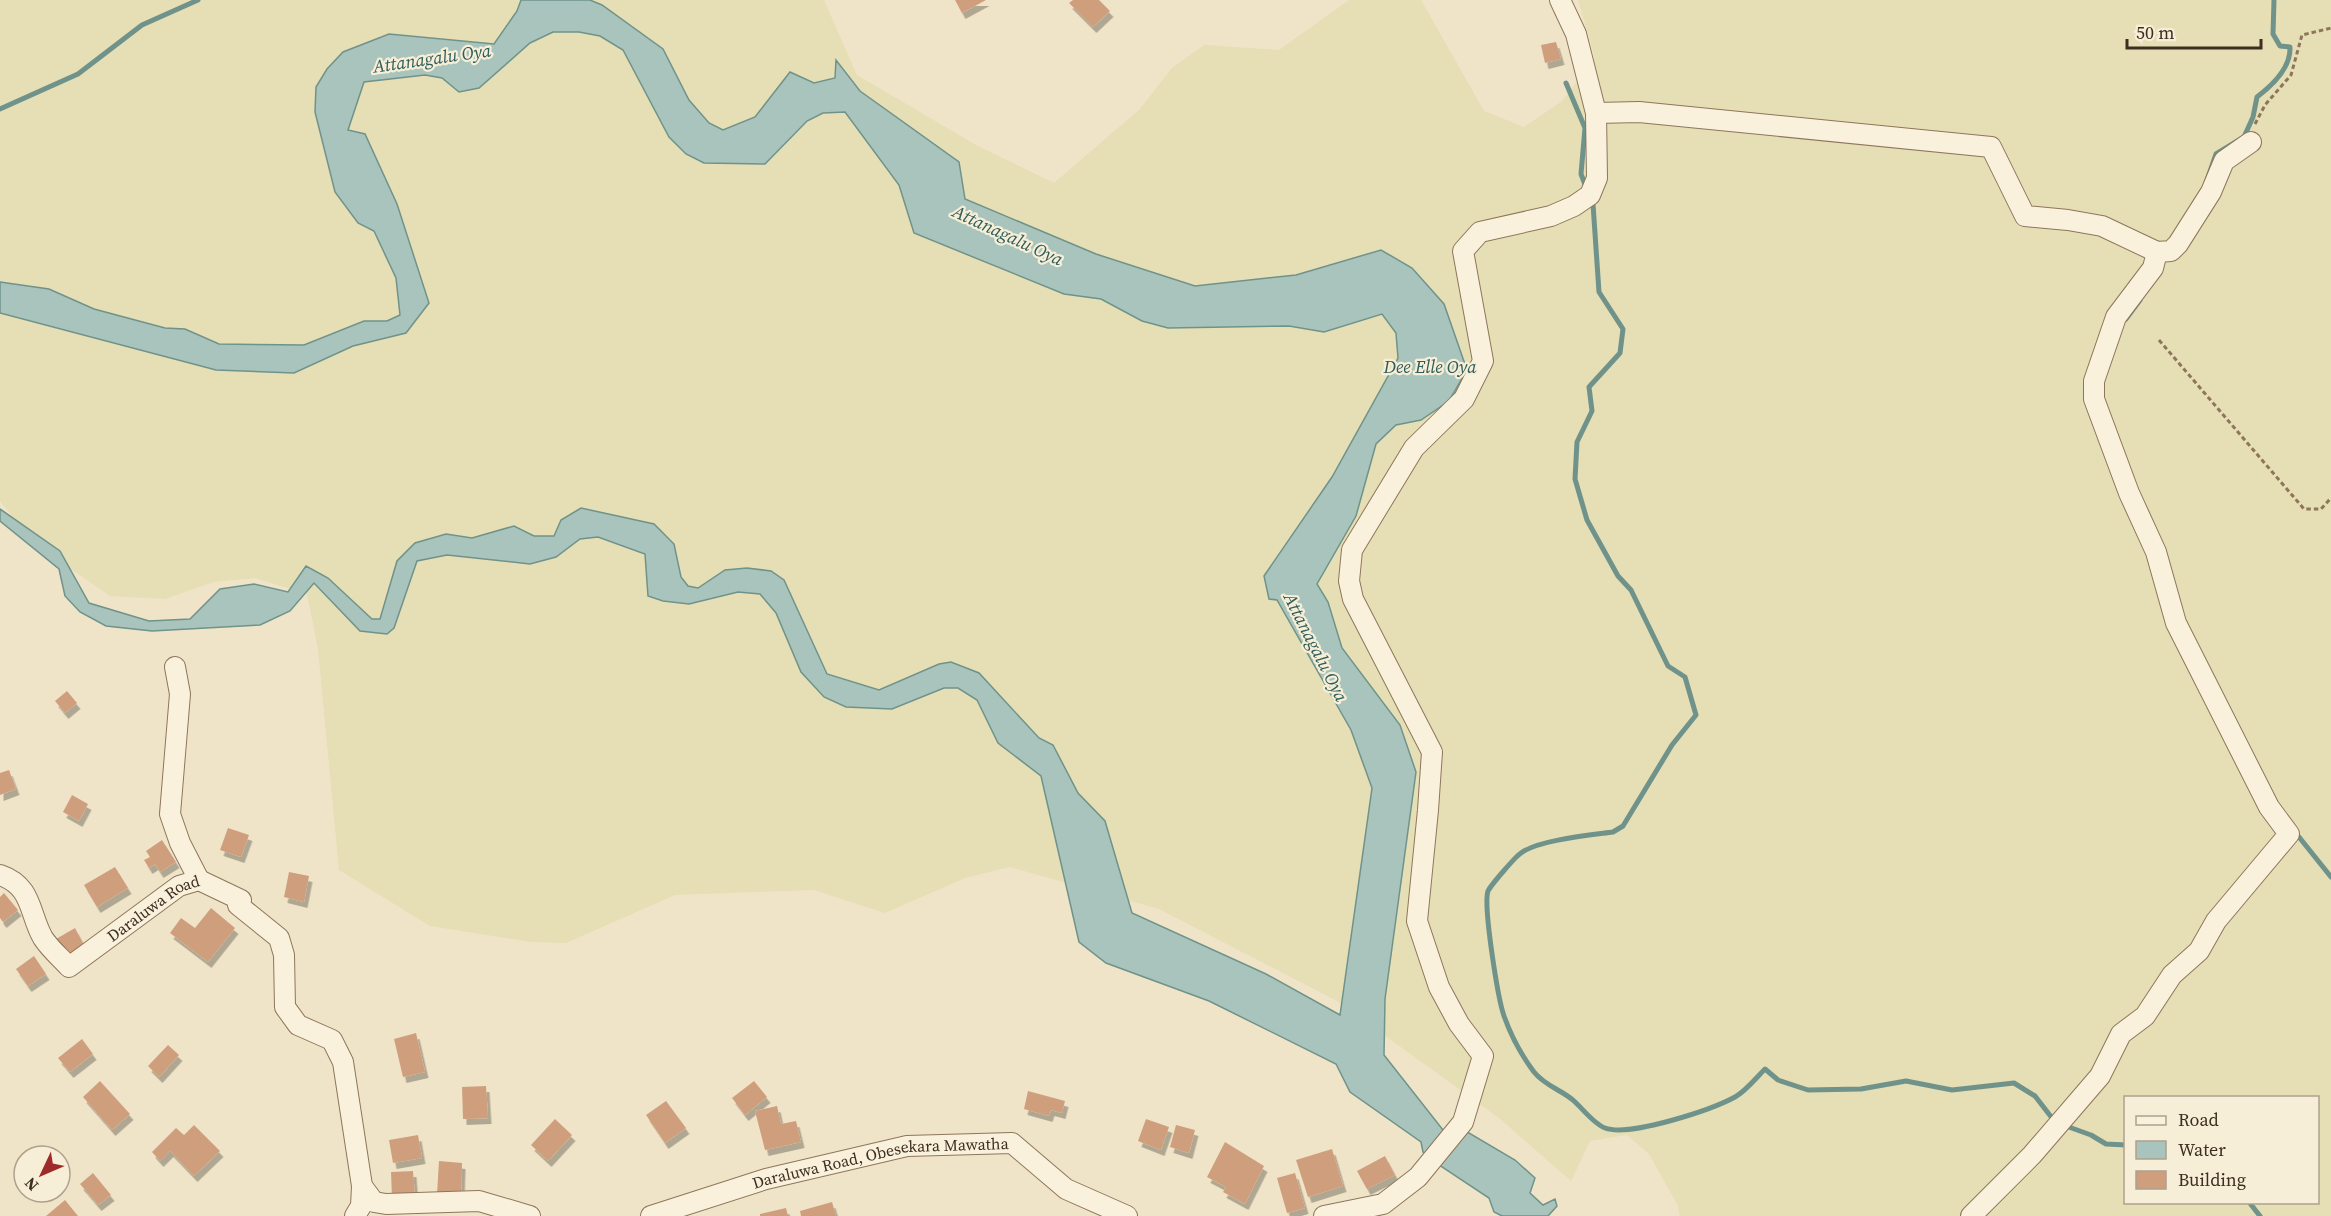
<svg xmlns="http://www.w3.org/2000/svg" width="2331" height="1216" font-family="'Source Serif 4',serif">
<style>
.farmland{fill:#e6deb5;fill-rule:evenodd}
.water{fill:#a9c4bc;stroke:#6f938a;stroke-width:1.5}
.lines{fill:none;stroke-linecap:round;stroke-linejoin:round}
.stream{stroke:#6f938a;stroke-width:5}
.building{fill:#cf9f7d;filter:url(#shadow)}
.minor-casing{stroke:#8d765c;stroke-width:22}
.path{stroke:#8d765c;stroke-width:3;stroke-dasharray:4.5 3;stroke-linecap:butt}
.minor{stroke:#faf1dc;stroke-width:20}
.labels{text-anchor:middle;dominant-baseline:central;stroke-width:4.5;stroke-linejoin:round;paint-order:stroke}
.street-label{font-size:16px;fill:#3d2e20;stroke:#f7eed8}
.water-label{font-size:18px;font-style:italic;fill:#2f5d5a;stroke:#f7eed8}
</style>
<defs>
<filter id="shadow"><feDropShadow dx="3.5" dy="6" stdDeviation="0" flood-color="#0004"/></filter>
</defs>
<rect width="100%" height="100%" fill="#f0e4c8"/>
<path class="farmland" d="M0,0h824l33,75 119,70 78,38 86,-74 32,-41 32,-23 75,5 70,-50h72l63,111 40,16 38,-26 33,-43 -17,-58h753v1216h-651l-3,-12 -28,-50 -22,-19 -37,6 -19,40 -72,-63 -162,-117 -178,-92 -149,-42 -45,11 -80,35 -71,-23 -139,5 -109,48 -35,-1 -101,-16 -91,-56 -21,-221 -11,-55 -52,-16 -41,4 -49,17 -55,-3 -77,-53 -33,-42zM2126,1098h192v104h-192z"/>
<path class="water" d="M521,0h69l12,5 61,44 26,51 20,23 14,7 32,-13 35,-45 24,11 21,-5 1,-18 24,31 99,71 6,37 131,55 99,32 101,-11 85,-25 31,18 32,36 23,66 -18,31 -28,19 -25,5 -20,19 -20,72 -39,68 11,18 14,46 58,77 16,47 -31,227 -1,56 59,75h21l51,30 20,18 -5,15 13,12 12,-6 2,7 -9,10h-46l-8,-4 -5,-14 -47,-31 -19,-15 -2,-10 -71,-50 -14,-28 -127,-63 -103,-38 -27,-21 -38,-166 -43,-33 -21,-43 -19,-12h-14l-52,21 -46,-2 -22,-10 -23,-25 -25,-59 -16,-19 -22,-2 -49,12 -26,-3 -15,-5 -3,-42 -47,-17 -18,2 -24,18 -26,7 -83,-9 -30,6 -23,67 -7,6 -27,-3 -46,-48 -24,28 -30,14 -108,6 -46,-5 -26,-14 -15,-16 -6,-27 -59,-48v-12l60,42 29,52 60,18 41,-2 30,-30 34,-5 34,8 18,-26 22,12 44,41h8l17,-58 18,-18 31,-9 26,4 42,-12 20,10h20l7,-16 20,-12 73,16 20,20 7,33 7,9 10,2 27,-18 22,-2 24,3 13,9 43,94 52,16 60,-26 12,-2 28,11 60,65 14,7 25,48 27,28 27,92 134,61 74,41 32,-227 -21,-58 -74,-130 -8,-1 -5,-23 68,-99 66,-119 -2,-25 -14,-19 -58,18 -35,-6 -121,2 -26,-7 -41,-22 -37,-5 -150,-61 -15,-48 -54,-73 -22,1 -16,8 -42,43 -61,-1 -18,-9 -17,-17 -46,-87 -23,-14 -21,-4h-26l-23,11 -51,45 -20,4 -17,-14 -17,-3 -61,7 -16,48 17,4 32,70 32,99 -23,30 -53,13 -59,27 -78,-3 -216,-57v-31l49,7 45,20 71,19 20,1 34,15 85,1 60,-24h23l13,-6 -4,-37 -22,-47 -16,-8 -23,-31 -20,-80 1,-25 11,-18 16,-17 46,-18 105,10 23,-33z"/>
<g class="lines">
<g class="stream">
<path d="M1566,83l19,45 -4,46 5,13"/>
<path d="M0,109l78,-35 64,-49 56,-25"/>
<path d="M2207,180l9,-26 28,-17 9,-20 4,-20c16,-12 34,-29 33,-50l-10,-1 -7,-12 1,-34"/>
<path d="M1591,198l2,6 6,88 24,37 -3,24 -31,34 3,24 -15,31 -2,37 12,41 31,56 13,14 37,76 17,11 11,38 -24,30 -49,81 -10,6c-22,3 -75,8 -92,21 -6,4 -30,32 -33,38 -5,15 10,108 16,125 7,20 18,40 30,56 11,14 28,18 40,29 9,8 20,23 31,27 25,9 106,-18 130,-31 11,-6 21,-19 30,-28l13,11 30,10 53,-1 45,-8 46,9 62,-7 21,13 17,22"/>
<path d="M2126,319l14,-19"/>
<path d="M2295,832l36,45"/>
<path d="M2066,1126l25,9 15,9 20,1"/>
<path d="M2249,1202l11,14"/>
</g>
</g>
<g class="building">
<path d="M955,0h31l-24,13z"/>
<path d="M1073,0h26l11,11 -17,16 -24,-24z"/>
<path d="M1556,42l5,17 -16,4 -4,-18z"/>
<path d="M67,691l10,12 -12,10 -10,-12z"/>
<path d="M9,770l7,19 -16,6v-22z"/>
<path d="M72,795l16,9 -9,17 -16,-9z"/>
<path d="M228,828l21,7 -8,22 -21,-7z"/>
<path d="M162,840l14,22 -16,10 -5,-8 -6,4 -5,-8 6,-3 -4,-6z"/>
<path d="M115,867l13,21 -31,19 -13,-22z"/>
<path d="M289,872l20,4 -5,26 -20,-5z"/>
<path d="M4,893l14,17 -15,12 -3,-4v-21z"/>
<path d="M211,908l24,20 -27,34 -38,-29 11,-15 14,10z"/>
<path d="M75,928l11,21 -19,10 -11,-20z"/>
<path d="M34,956l12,18 -18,12 -12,-17z"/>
<path d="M416,1033l9,39 -22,5 -9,-38z"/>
<path d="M82,1039l11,15 -23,18 -12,-14z"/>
<path d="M168,1045l11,10 -20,22 -11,-11z"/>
<path d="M100,1081l30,33 -18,16 -29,-33z"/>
<path d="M754,1081l13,16 -22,18 -13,-17z"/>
<path d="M486,1086l2,32 -25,1 -1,-32z"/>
<path d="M1028,1091l37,10 -3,12 -11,-3 -2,6 -25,-7z"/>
<path d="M666,1101l20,27 -21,15 -19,-28z"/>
<path d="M777,1106l4,18 15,-3 5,21 -36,8 -10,-39z"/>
<path d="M555,1119l17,16 -24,26 -17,-16z"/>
<path d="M1146,1119l23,8 -8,23 -23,-9z"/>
<path d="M194,1125l26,26 -26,25 -24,-25 -10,10 -8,-9 24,-24 8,7z"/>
<path d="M1176,1125l19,5 -6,23 -19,-6z"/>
<path d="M418,1135l4,23 -29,5 -4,-23z"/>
<path d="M1225,1142l39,24 -19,38 -22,-12 3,-5 -19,-10z"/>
<path d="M1332,1149l11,37 -35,11 -12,-37z"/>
<path d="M1385,1156l10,19 -28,14 -10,-18z"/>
<path d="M439,1161l23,2 -1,33 -24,-2z"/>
<path d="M413,1171l2,26 -23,2 -1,-27z"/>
<path d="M93,1173l18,22 -13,10 -18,-21z"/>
<path d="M1295,1173l10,35 -18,5 -10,-35z"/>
<path d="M65,1200l13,16h-32z"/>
<path d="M832,1202l4,14h-35l-1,-5z"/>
<path d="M786,1208l2,8h-28v-2z"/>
</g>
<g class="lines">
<defs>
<g id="minor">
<path d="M1596,113l43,-1 352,35 34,69 43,4 34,6 55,26 14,-1 7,-7 33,-52 13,-31 27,-19"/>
<path d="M175,667l5,27 -10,120 10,29 19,37"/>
<path id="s1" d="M0,875c33,11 29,39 43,63 7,11 18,20 26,29l110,-81 20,-6 42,20 -3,5 41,33 5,17 1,52 13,18 34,15 11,22 19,124"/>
<path d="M355,1216l6,-10 1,-20 12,16 12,2 93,-3 51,15"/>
<path id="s2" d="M651,1216l115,-37 141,-33 105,-3 54,46 61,27"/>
<path d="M1324,1216l59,-12 35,-27 45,-55 20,-66 -24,-32 -20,-37 -22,-66 11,-111 4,-58 -79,-153 -4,-18 3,-31 62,-102 50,-49 19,-38 -20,-110 17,-19 71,-16 23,-10 16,-11 7,-17 -1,-65 -20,-79 -16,-34"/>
<path d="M1971,1216l61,-61 68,-79 21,-42 24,-18 27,-41 27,-24 17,-30 73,-87 -20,-27 -93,-184 -20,-71 -27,-59 -35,-94v-18l22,-64 37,-49 4,-16"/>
</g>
</defs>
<use href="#minor" class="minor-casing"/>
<g class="path">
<path d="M2255,124l10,-19 26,-30 11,-40 29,-7"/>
<path d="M2159,340l145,169h17l10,-11"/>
</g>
<use href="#minor" class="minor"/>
</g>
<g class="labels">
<g class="street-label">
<text stroke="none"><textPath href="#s1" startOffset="222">Daraluwa Road</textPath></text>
<text stroke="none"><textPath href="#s2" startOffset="237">Daraluwa Road, Obesekara Mawatha</textPath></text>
</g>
<g class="water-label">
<text transform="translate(432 58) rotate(-8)">Attanagalu Oya</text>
<text transform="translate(1008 235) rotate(25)">Attanagalu Oya</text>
<text x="1430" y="366">Dee Elle Oya</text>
<text transform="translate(1316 647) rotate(63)">Attanagalu Oya</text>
</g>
</g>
<rect x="2124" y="1096" width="195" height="108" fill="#f7eed8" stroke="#ada18e" stroke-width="1.5"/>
<rect x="2136" y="1116" width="30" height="9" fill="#faf1dc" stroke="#ada18e" stroke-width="1.5"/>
<text x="2178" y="1126" font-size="18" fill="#3d2e20">Road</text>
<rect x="2136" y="1141" width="30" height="18" fill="#a9c4bc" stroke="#ada18e" stroke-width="1.5"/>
<text x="2178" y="1156" font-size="18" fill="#3d2e20">Water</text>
<rect x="2136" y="1171" width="30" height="18" fill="#cf9f7d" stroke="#ada18e" stroke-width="1.5"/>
<text x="2178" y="1186" font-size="18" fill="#3d2e20">Building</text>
<g transform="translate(42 1174) rotate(226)"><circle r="28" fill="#f7eed8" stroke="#ada18e" stroke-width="1.5"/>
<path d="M0-4.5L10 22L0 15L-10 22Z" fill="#9e2a2b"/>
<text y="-9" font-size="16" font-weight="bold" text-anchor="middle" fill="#3d2e20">N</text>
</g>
<path d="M2127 39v9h134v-9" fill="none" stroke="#3d2e20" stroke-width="3"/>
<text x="2136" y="39" font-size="18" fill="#3d2e20" stroke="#f7eed8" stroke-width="4.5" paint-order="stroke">50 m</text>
</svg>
